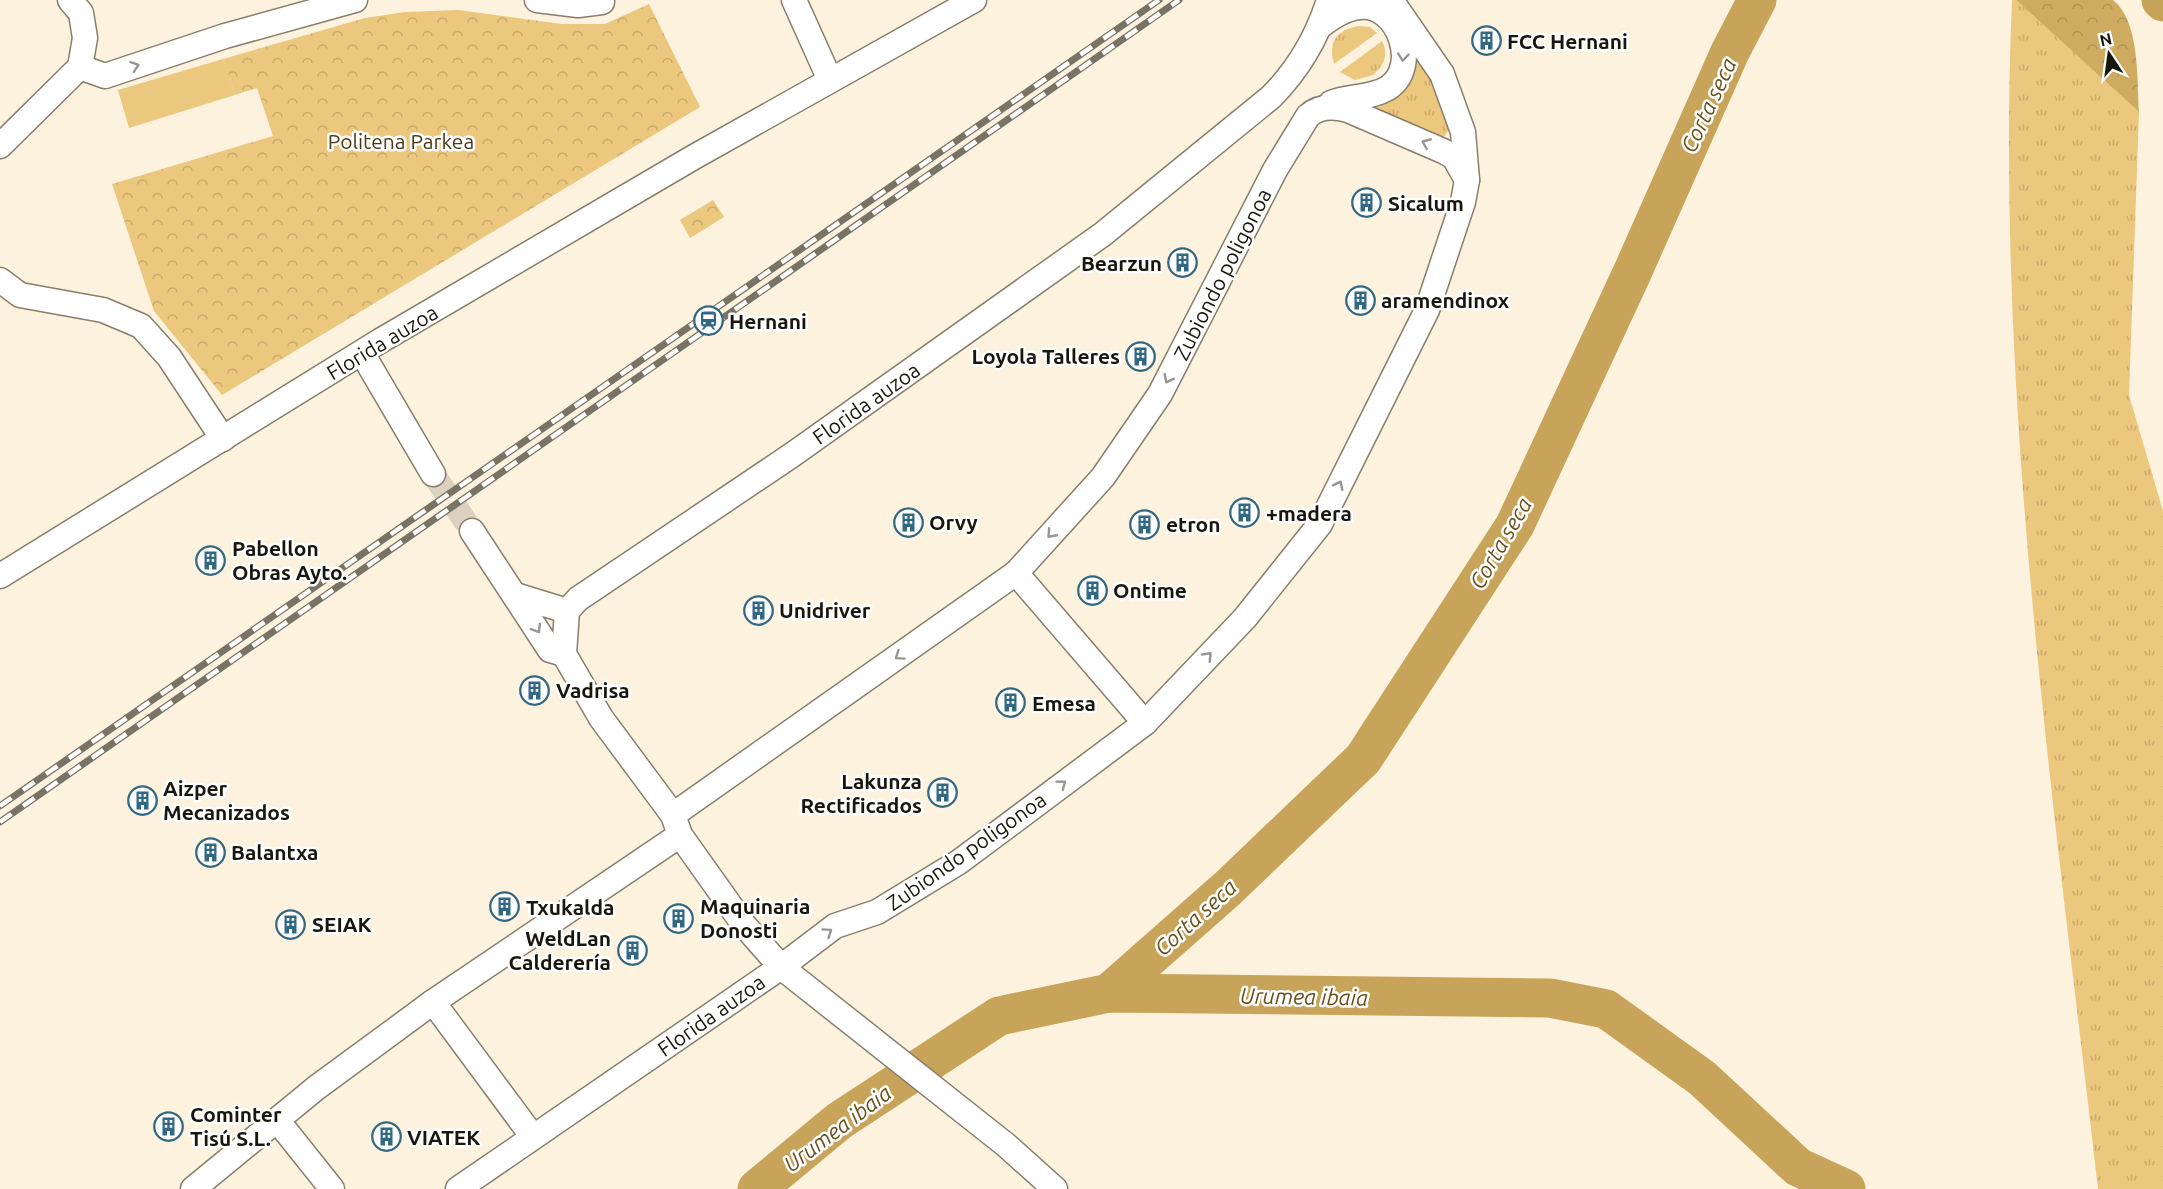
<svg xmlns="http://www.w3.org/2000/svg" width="2163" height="1189" font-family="Ubuntu,sans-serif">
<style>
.grass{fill:url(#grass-tufts)}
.forest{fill:url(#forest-crowns)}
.park{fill:url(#park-crowns)}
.pitch{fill:#ecc77e}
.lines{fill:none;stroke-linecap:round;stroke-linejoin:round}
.river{stroke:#c8a45a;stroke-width:39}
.minor-tunnel{stroke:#dbd1be;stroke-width:24;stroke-dasharray:24 12;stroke-linecap:butt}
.minor-casing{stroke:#887e6b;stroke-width:27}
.minor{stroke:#fff;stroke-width:24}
.rail-casing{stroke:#797365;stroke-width:7}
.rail{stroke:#fff;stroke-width:4.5;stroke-dasharray:14;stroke-linecap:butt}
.oneway{stroke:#989693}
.labels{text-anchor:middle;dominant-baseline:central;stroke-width:5;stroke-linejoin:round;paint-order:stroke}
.poi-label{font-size:21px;font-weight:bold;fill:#19160e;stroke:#fff;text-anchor:start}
.park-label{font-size:21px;fill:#4a3a1a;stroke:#fff}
.street-label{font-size:21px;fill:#19160e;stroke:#fff}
.water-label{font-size:22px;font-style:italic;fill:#695018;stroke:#fff}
</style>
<defs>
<pattern id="grass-tufts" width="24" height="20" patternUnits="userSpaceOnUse" patternTransform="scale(1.5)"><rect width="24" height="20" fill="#ecc77e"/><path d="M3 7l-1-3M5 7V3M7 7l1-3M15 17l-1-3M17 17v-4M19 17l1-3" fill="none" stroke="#caaa6c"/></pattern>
<pattern id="forest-crowns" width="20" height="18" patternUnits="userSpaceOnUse" patternTransform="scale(1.5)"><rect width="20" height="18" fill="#cfab62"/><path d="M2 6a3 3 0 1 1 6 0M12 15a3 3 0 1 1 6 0" fill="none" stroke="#b19254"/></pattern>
<pattern id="park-crowns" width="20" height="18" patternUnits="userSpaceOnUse" patternTransform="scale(1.5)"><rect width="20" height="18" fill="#ecc77e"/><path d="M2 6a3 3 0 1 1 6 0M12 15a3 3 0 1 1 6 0" fill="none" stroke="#caaa6c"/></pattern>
</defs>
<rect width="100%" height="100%" fill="#fdf2dd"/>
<g class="grass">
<path d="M2012,0h4l123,112 -10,283 34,116v678h-65c-45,-393 -103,-793 -86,-1189z"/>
<path d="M1359,26l11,1 7,6 -43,31c-6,-22 2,-34 25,-38z"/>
<path d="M1382,41c7,14 2,24 -9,34l-18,5 -15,-8z"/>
<path d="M1415,42l12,18 22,67 -3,8 -5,3 -73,-32z"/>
</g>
<path class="forest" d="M2016,0h97c27,21 24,80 26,112z"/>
<g class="park">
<path d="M649,4l51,103 -478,288 -68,-84 -42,-127 161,-48 -16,-48 -22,7 -12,-36 142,-41 40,-6 53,-2 104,14h43z"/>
<path d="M713,200l11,17 -34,21 -10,-18z"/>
</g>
<path class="pitch" d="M223,59l12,36 -106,33 -11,-38z"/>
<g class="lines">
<g class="river">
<path d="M2161,0l2,2"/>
<path d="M1109,993l118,-104 136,-130 152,-234 117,-252 98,-221 27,-52"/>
<path d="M757,1189l82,-68 160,-105 110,-23 441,5 56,11 96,69 96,89 48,22"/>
</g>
<path class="minor-tunnel" d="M433,474l39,57"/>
<defs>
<g id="minor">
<path d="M537,0l41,5 24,-3"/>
<path d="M794,0l36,80"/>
<path d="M1319,27c12,-9 26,-19 41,-20 38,-4 61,59 28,81 -18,11 -39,7 -57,15"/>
<path d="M80,67l25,9 120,-40 130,-36"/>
<path d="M0,146l80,-79 5,-29 -4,-25 -11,-13"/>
<path d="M0,280l20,15 83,15 38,16 28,31 54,82"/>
<path d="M362,353l71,121"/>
<path d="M472,531l78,119 14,4"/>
<path d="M1016,573l129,150"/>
<path d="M0,576l380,-235 314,-184 280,-157"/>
<path d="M515,595l52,16"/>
<path d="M673,815l343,-242 87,-96 57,-83 115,-224 33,-54c11,-10 26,-10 40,-6l95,41 11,6 13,23"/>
<path d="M433,1002l100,135"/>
<path d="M277,1120l55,69"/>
<path d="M193,1189l123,-101 117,-86 247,-167"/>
<path d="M458,1189l323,-222 54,-41 42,-14 82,-50 186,-139 100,-105 75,-94 107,-214 36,-108 4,-22 -4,-48 -21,-58 -51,-74"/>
<path d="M1055,1189l-49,-44 -225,-178 -37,-42 -64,-90 -7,-20 -72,-97 -37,-64 3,-43 11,-12 214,-144 311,-221 168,-137c28,-28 46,-59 58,-97"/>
</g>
</defs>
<use href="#minor" class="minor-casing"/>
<use href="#minor" class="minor"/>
<defs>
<g id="rail">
<path d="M0,806l1159,-806"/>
<path d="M0,822l1179,-822"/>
</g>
</defs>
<use href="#rail" class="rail-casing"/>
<use href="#rail" class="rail"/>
</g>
<defs><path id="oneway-chevron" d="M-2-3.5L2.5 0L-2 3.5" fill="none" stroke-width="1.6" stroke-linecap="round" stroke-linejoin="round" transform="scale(1.5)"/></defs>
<g class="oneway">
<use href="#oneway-chevron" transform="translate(1403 57) rotate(96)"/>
<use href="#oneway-chevron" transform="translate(135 66) rotate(-19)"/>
<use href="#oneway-chevron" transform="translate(1426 143) rotate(-157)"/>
<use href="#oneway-chevron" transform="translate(1168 379) rotate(117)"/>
<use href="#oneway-chevron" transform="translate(1339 485) rotate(-63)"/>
<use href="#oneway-chevron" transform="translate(1051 534) rotate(132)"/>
<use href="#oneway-chevron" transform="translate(537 629) rotate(58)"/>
<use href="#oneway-chevron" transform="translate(899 656) rotate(145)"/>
<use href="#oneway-chevron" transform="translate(1208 656) rotate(-46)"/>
<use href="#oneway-chevron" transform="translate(1062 784) rotate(-37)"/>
<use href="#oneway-chevron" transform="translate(828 932) rotate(-35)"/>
</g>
<defs>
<symbol id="building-ring" viewBox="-11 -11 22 22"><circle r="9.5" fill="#fff" stroke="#326884" stroke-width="1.5"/><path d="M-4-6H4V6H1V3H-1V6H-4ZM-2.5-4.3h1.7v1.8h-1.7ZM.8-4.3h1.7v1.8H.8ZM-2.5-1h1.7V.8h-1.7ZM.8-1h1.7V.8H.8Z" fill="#326884"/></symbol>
<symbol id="station-ring" viewBox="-11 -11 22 22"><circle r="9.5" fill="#fff" stroke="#326884" stroke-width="1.5"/><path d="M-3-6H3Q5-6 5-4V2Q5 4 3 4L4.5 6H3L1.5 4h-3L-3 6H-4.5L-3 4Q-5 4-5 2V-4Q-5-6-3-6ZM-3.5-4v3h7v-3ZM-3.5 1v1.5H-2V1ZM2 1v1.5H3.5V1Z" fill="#326884"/></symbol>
</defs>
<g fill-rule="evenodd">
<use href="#building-ring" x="1470" y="24" width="33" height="33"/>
<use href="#building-ring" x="1350" y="186" width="33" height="33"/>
<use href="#building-ring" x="1166" y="246" width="33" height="33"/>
<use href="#building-ring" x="1344" y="284" width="33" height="33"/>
<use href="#station-ring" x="692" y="304" width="33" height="33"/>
<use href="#building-ring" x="1124" y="340" width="33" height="33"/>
<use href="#building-ring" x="1228" y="496" width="33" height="33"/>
<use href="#building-ring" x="892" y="506" width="33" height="33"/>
<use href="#building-ring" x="1128" y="508" width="33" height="33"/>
<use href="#building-ring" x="194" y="544" width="33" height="33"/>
<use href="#building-ring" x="1076" y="574" width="33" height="33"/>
<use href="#building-ring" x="742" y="594" width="33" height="33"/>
<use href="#building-ring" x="518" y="674" width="33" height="33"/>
<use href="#building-ring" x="994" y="686" width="33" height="33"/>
<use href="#building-ring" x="926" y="776" width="33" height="33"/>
<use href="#building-ring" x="126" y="784" width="33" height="33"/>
<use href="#building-ring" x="194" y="836" width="33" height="33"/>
<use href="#building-ring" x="488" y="890" width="33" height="33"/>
<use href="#building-ring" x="662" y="902" width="33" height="33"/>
<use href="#building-ring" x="274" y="908" width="33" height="33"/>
<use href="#building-ring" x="616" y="934" width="33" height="33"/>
<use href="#building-ring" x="152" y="1110" width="33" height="33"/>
<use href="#building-ring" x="370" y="1120" width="33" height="33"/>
</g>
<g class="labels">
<g class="poi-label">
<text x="1507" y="41">FCC Hernani</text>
<text x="1388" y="203">Sicalum</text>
<text x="1162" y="263" text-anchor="end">Bearzun</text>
<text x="1381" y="300">aramendinox</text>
<text x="729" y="321">Hernani</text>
<text x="1120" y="356" text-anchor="end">Loyola Talleres</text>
<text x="1266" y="513">+madera</text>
<text x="929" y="522">Orvy</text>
<text x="1166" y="524">etron</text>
<text x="232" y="548">Pabellon<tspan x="232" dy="24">Obras Ayto.</tspan></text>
<text x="1113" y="590">Ontime</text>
<text x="779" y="610">Unidriver</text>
<text x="556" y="690">Vadrisa</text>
<text x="1032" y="703">Emesa</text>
<text x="922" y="781" text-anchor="end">Lakunza<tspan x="922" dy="24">Rectificados</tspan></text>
<text x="163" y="788">Aizper<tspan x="163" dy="24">Mecanizados</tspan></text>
<text x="231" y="852">Balantxa</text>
<text x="700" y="906">Maquinaria<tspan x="700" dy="24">Donosti</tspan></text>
<text x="526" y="907">Txukalda</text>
<text x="312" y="924">SEIAK</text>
<text x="611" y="938" text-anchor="end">WeldLan<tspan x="611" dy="24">Calderería</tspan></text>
<text x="190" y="1114">Cominter<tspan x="190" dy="24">Tisú S.L.</tspan></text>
<text x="407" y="1137">VIATEK</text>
</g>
<g class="park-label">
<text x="401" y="141">Politena Parkea</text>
</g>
<g class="street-label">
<text transform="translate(1222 274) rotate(-63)">Zubiondo poligonoa</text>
<text transform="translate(382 342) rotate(-31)">Florida auzoa</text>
<text transform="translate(866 403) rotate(-35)">Florida auzoa</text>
<text transform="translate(966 851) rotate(-35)">Zubiondo poligonoa</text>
<text transform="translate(711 1015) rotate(-35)">Florida auzoa</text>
</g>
<g class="water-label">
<text transform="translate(1708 105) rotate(-65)">Corta seca</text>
<text transform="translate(1500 543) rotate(-60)">Corta seca</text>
<text transform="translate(1195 917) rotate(-42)">Corta seca</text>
<text transform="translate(1304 996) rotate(1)">Urumea ibaia</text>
<text transform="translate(837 1128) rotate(-37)">Urumea ibaia</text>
</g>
</g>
<g transform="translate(2109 54) rotate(347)" stroke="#ffffff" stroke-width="4.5" paint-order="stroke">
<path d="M0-4.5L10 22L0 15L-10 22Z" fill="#19160e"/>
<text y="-9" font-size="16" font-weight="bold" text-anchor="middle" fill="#19160e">N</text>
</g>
</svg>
